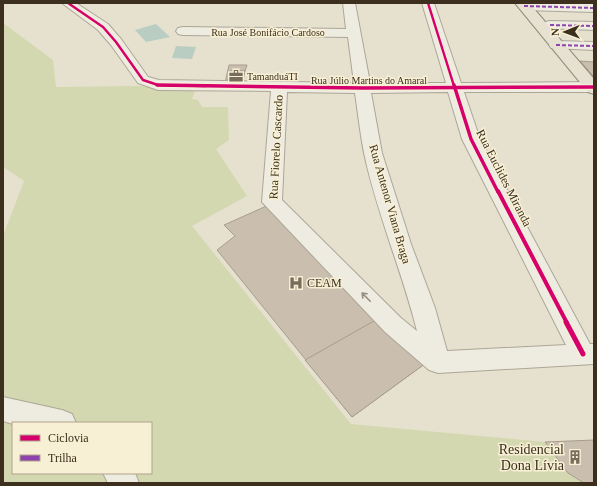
<svg xmlns="http://www.w3.org/2000/svg" width="597" height="486" font-family="'Times New Roman',serif">
<style>
.green{fill:#d4d8b0;fill-rule:evenodd}
.water{fill:#b9cdc2}
.building{fill:#cabfaf;stroke:#a79d8d}
.lines{fill:none;stroke-linecap:round;stroke-linejoin:round}
.minor-casing{stroke:#aca697;stroke-width:2}
.major-casing{stroke:#918b7e;stroke-width:2}
.minor{fill:#eeebe0;fill-rule:evenodd}
.major{fill:#e6e1d1;fill-rule:evenodd}
.quiet{stroke:#8e44ad;stroke-width:2;stroke-dasharray:4 2;stroke-linecap:butt}
.cycleway-far3-casing{stroke:#f8f0d5;stroke-width:4}
.cycleway-far2-casing{stroke:#f8f0d5;stroke-width:5.5}
.cycleway-far1-casing{stroke:#f8f0d5;stroke-width:6}
.cycleway-casing{stroke:#f8f0d5;stroke-width:8}
.cycleway-far3{stroke:#d6006c;stroke-width:2.5}
.cycleway-far2{stroke:#d6006c;stroke-width:3.5}
.cycleway-far1{stroke:#d6006c;stroke-width:4}
.cycleway{stroke:#d6006c;stroke-width:5}
.oneway{stroke:#958d7f}
.labels{text-anchor:middle;dominant-baseline:central;stroke-width:3;stroke-linejoin:round;paint-order:stroke}
.far-street-label{font-size:10px;fill:#3c2f1e;stroke:#f8f0d5}
.far-poi-label{font-size:10px;fill:#3c2f1e;stroke:#f8f0d5;text-anchor:start}
.street-label{font-size:12px;fill:#3c2f1e;stroke:#f8f0d5}
.poi-label{font-size:12px;fill:#3c2f1e;stroke:#f8f0d5;text-anchor:start}
.near-poi-label{font-size:14px;fill:#3c2f1e;stroke:#f8f0d5;text-anchor:end}
</style>
<rect width="100%" height="100%" fill="#e6e1ce"/>
<path class="green" d="M3,23l50,37 3,27 81,-1 59,3 -4,10 6,1 4,7h26l1,33 -13,9 31,47 -55,30 159,198 194,18 23,31 16,10h-581v-247l21,-55 -21,-14zM13,423h138v50h-138z"/>
<g class="water">
<path d="M156,24l14,13 -24,5 -11,-12z"/>
<path d="M176,46l20,1 -4,12 -20,-1z"/>
</g>
<g class="building">
<path d="M580,61l14,1v15z"/>
<path d="M229,65h18l-2,6h-15l-2,9 15,1v2h-18z"/>
<path d="M230,71h15l-2,10 -15,-1z"/>
<path d="M271,204l155,159 -74,54 -135,-167 18,-14 -11,-11z"/>
<path d="M381,317l45,46 -74,54 -47,-57z"/>
<path d="M594,440v43h-10l-16,-10 -23,-31z"/>
</g>
<g class="lines">
<defs>
<g id="minor">
<path d="M62,3h14l32,21 13,15 27,38 11,3 195,3 -6,-46 -165,-2 -5,-1 -2,-3 2,-3 5,-1 163,2 -3,-26h12l15,80h76l-24,-80h12l27,80 133,-1v10h-130l16,47 110,205h4v20l-156,9 -9,-3 -44,-38 -123,-130 9,-111 -113,-1 -20,-7 -27,-38 -13,-15zM287,92l68,1c3,20 5,40 9,60 13,61 38,118 53,178l-16,-13 -119,-118zM448,92l14,47 104,206 -119,6 -12,-43 -24,-64 -29,-91 -11,-60z"/>
<path d="M520,3l74,1v8l-70,-2 -4,-1 -2,-3z"/>
<path d="M550,21l44,1v8l-49,-2 -2,-3 2,-3z"/>
<path d="M556,41l38,1v8l-43,-2 -2,-3 2,-3z"/>
<path d="M3,397l59,13 10,4 4,9 -63,1 -10,-3z"/>
<path d="M103,473h32l4,10h-31z"/>
</g>
<path id="major" d="M515,3h14l65,76v15l-6,-2z"/>
</defs>
<use href="#minor" class="minor-casing"/>
<use href="#major" class="major-casing"/>
<use href="#minor" class="minor"/>
<use href="#major" class="major"/>
<g class="quiet">
<path d="M524,6l70,2"/>
<path d="M550,25l44,1"/>
<path d="M556,45l38,1"/>
</g>
<defs>
<g id="cycleway-far3">
<path d="M68,3l35,24 13,15 27,38 15,5 48,1"/>
<path d="M428,3l26,83"/>
</g>
<g id="cycleway-far2">
<path d="M157,85l206,3 231,-1"/>
<path d="M454,85l17,54 27,53"/>
</g>
<path id="cycleway-far1" d="M498,191l69,132"/>
<path id="cycleway" d="M566,322l17,32"/>
</defs>
<use href="#cycleway-far3" class="cycleway-far3-casing"/>
<use href="#cycleway-far2" class="cycleway-far2-casing"/>
<use href="#cycleway-far1" class="cycleway-far1-casing"/>
<use href="#cycleway" class="cycleway-casing"/>
<use href="#cycleway-far3" class="cycleway-far3"/>
<use href="#cycleway-far2" class="cycleway-far2"/>
<use href="#cycleway-far1" class="cycleway-far1"/>
<use href="#cycleway" class="cycleway"/>
</g>
<defs><path id="oneway-shaft" d="M-6 0H5M1.5-3L5.5 0L1.5 3" fill="none" stroke-width="1.6" stroke-linecap="round" stroke-linejoin="round"/></defs>
<use class="oneway" href="#oneway-shaft" transform="translate(366 297) rotate(-135)"/>
<defs>
<symbol id="office-bare" viewBox="-9 -9 18 18"><path d="M-6-3h4V-5.5h4V-3h4V5H-6ZM-1-4.5V-3h2v-1.5ZM-6 0V1H6V0Z" fill="#786d5c" stroke="#f8f0d5" stroke-width="2.5" paint-order="stroke"/></symbol>
<symbol id="hospital-bare" viewBox="-9 -9 18 18"><path d="M-5-5h3v3.5h4V-5h3V5h-3V1.5h-4V5h-3Z" fill="#786d5c" stroke="#f8f0d5" stroke-width="2.5" paint-order="stroke"/></symbol>
<symbol id="building-bare" viewBox="-9 -9 18 18"><path d="M-4-6H4V6H1V3H-1V6H-4ZM-2.5-4.3h1.7v1.8h-1.7ZM.8-4.3h1.7v1.8H.8ZM-2.5-1h1.7V.8h-1.7ZM.8-1h1.7V.8H.8Z" fill="#786d5c" stroke="#f8f0d5" stroke-width="2.5" paint-order="stroke"/></symbol>
</defs>
<g fill-rule="evenodd">
<use href="#office-bare" x="226" y="66" width="20" height="20"/>
<use href="#hospital-bare" x="286" y="273" width="20" height="20"/>
<use href="#building-bare" x="565" y="447" width="20" height="20"/>
</g>
<g class="labels">
<g class="far-street-label">
<text x="268" y="32">Rua José Bonifácio Cardoso</text>
<text x="369" y="80">Rua Júlio Martins do Amaral</text>
</g>
<g class="far-poi-label">
<text x="247" y="76">TamanduáTI</text>
</g>
<g class="street-label">
<text transform="translate(276 147) rotate(-87)">Rua Fiorelo Cascardo</text>
<text transform="translate(504 178) rotate(63)">Rua Euclides Miranda</text>
<text transform="translate(390 204) rotate(74)">Rua Antenor Viana Braga</text>
</g>
<g class="poi-label">
<text x="307" y="283">CEAM</text>
</g>
<g class="near-poi-label">
<text x="564" y="449">Residencial<tspan x="564" dy="16">Dona Lívia</tspan></text>
</g>
</g>
<rect width="597" height="486" fill="none" stroke="#3c2f1e" stroke-width="8"/>
<rect x="12" y="422" width="140" height="52" fill="#f8f0d5" stroke="#ada38c"/>
<rect x="20" y="435" width="20" height="6" fill="#d6006c" stroke="#ada38c"/>
<text x="48" y="442" font-size="12" fill="#3c2f1e">Ciclovia</text>
<rect x="20" y="455" width="20" height="6" fill="#8e44ad" stroke="#ada38c"/>
<text x="48" y="462" font-size="12" fill="#3c2f1e">Trilha</text>
<g transform="translate(565 32) rotate(269)" stroke="#f8f0d5" stroke-width="3" paint-order="stroke">
<path d="M0-3L7 15L0 10L-7 15Z" fill="#3c2f1e"/>
<text y="-6" font-size="11" font-weight="bold" text-anchor="middle" fill="#3c2f1e">N</text>
</g>
</svg>
